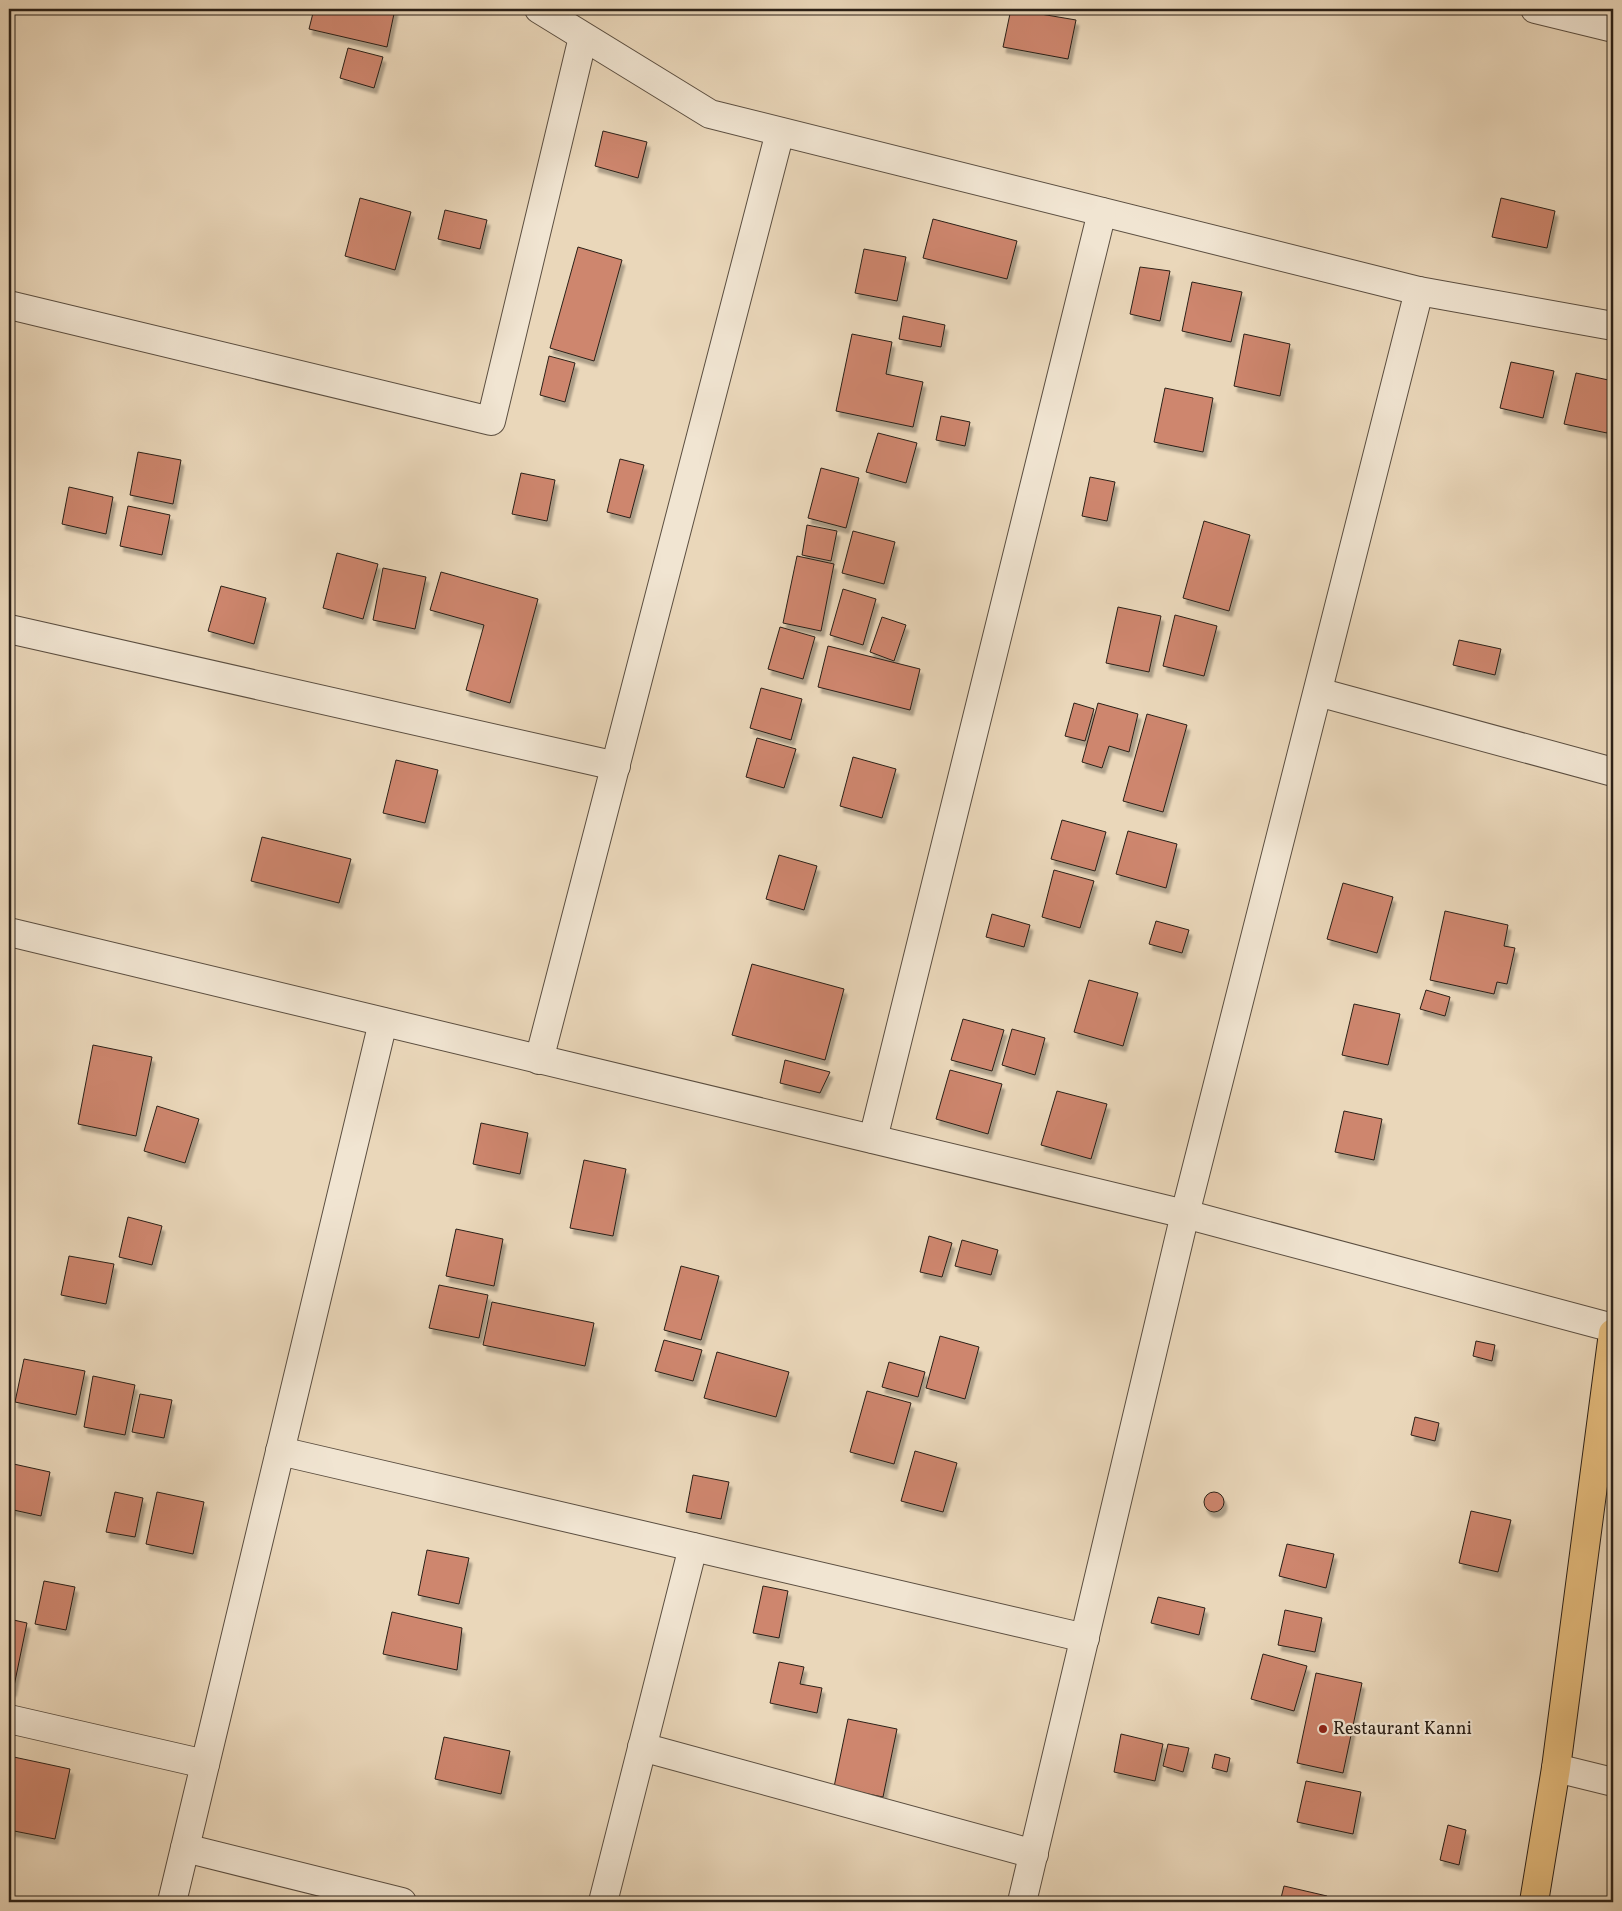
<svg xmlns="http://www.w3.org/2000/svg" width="1622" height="1911" font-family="Vollkorn,serif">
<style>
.building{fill:#ce866e;stroke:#2b2017;filter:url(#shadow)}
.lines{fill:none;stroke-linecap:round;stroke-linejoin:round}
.street-casing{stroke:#5b4e40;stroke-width:30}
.highway-casing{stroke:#2b2017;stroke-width:30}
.street{stroke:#f1e5d2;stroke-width:28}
.highway{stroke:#e5bc7d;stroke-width:28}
.poi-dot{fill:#8f2418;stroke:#f1e5d2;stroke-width:2}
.labels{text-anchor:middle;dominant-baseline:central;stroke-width:4.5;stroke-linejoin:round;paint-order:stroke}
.poi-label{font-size:18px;fill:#2b2017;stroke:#f1e5d2;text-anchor:start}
</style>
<defs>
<filter id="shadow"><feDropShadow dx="3" dy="5.5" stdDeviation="1" flood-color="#0004"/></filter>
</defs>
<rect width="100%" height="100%" fill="#ead7ba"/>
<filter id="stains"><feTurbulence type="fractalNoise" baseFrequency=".004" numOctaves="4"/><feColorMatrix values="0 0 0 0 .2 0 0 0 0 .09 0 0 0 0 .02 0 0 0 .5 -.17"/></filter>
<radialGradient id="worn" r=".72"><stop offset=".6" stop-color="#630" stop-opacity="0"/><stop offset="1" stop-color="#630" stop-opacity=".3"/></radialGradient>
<g class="building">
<path d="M314,9h81l-8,38 -78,-18z"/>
<path d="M1011,9l65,11 -8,39 -65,-12z"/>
<path d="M348,48l35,9 -9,31 -34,-10z"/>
<path d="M603,131l44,11 -9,36 -43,-12z"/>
<path d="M360,198l51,14 -16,58 -50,-14z"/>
<path d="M1501,198l54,13 -8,37 -55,-11z"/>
<path d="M445,210l42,10 -7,29 -42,-10z"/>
<path d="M933,219l84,22 -10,38 -84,-21z"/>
<path d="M578,247l44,13 -28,101 -44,-13z"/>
<path d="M864,249l42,8 -9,44 -42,-8z"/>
<path d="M1140,267l30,4 -10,50 -30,-7z"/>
<path d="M1192,282l50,10 -11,50 -49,-11z"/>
<path d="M903,316l42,9 -4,22 -42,-8z"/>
<path d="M852,334l40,8 -6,32 37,8 -10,45 -77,-16z"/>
<path d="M1244,334l46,10 -10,52 -46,-10z"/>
<path d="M549,356l26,7 -10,39 -25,-7z"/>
<path d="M1511,362l43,9 -11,47 -43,-10z"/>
<path d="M1576,373l37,8v27l-6,25 -43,-9z"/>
<path d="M1165,388l48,10 -10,54 -49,-10z"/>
<path d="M941,416l29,6 -5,24 -29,-6z"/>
<path d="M878,433l39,10 -11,40 -40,-11z"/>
<path d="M138,452l43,8 -8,44 -43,-9z"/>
<path d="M620,459l24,6 -14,53 -23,-6z"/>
<path d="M821,468l38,10 -13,50 -38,-10z"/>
<path d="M521,473l34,7 -8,41 -35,-7z"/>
<path d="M1090,477l25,5 -8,39 -25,-5z"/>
<path d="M69,487l44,10 -7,37 -44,-10z"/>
<path d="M128,506l42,9 -8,40 -42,-9z"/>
<path d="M1204,521l46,14 -21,76 -46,-13z"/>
<path d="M807,525l30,6 -6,30 -29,-6z"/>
<path d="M853,531l42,11 -11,42 -42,-11z"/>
<path d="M337,553l41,11 -15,55 -40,-11z"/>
<path d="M797,556l37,8 -13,67 -38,-8z"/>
<path d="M383,568l43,9 -11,52 -42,-9z"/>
<path d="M441,572l97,27 -28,104 -44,-13 18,-65 -54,-15z"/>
<path d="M221,586l45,12 -12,46 -46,-13z"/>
<path d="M843,589l33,10 -13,46 -33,-10z"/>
<path d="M1118,607l43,9 -12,56 -43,-9z"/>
<path d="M1175,615l42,11 -13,50 -41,-10z"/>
<path d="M882,617l24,8 -12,36 -24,-9z"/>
<path d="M780,627l35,10 -12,42 -35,-10z"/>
<path d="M1459,640l42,9 -6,26 -42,-10z"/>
<path d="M828,646l92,23 -10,41 -92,-23z"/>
<path d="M761,688l41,11 -11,41 -41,-12z"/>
<path d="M1074,703l20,6 -9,32 -20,-5z"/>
<path d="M1098,703l40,11 -9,38 -20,-6 -7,22 -20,-6z"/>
<path d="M1147,714l40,11 -24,87 -40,-11z"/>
<path d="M757,738l39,11 -12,39 -38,-11z"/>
<path d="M853,757l43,12 -14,49 -42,-12z"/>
<path d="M396,760l42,10 -13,53 -42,-10z"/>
<path d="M1062,820l44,12 -11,39 -44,-12z"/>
<path d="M1128,831l49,13 -11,44 -50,-14z"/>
<path d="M262,837l89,22 -12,44 -88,-22z"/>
<path d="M779,855l38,11 -13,44 -38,-11z"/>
<path d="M1054,870l40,11 -14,47 -38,-11z"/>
<path d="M1343,883l50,14 -16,56 -50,-14z"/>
<path d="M1445,911l63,14 -4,21 11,2 -8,36 -10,-2 -3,12 -64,-14z"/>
<path d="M992,914l38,11 -6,22 -38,-10z"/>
<path d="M1156,921l33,9 -7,23 -33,-9z"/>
<path d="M752,964l92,25 -19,71 -93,-25z"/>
<path d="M1089,980l49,13 -15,53 -49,-14z"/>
<path d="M1426,990l24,7 -5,19 -25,-7z"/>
<path d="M1354,1004l46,10 -12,51 -46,-10z"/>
<path d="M963,1019l41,11 -12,41 -41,-11z"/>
<path d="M1012,1029l33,9 -10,37 -33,-10z"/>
<path d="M93,1045l59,12 -16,79 -58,-12z"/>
<path d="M785,1060l45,12 -10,21 -40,-10z"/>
<path d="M950,1070l52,14 -14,50 -52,-15z"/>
<path d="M1057,1091l50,13 -16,55 -50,-14z"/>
<path d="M157,1106l42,13 -14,44 -41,-12z"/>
<path d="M1344,1111l38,8 -8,41 -39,-8z"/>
<path d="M481,1123l47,10 -8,41 -47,-10z"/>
<path d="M584,1160l42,9 -13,67 -43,-8z"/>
<path d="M128,1217l34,9 -10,39 -33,-8z"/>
<path d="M456,1229l47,10 -9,47 -48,-10z"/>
<path d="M929,1236l23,7 -10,34 -22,-5z"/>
<path d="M962,1240l36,10 -7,25 -36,-9z"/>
<path d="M69,1256l45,8 -8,40 -45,-9z"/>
<path d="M681,1266l38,10 -18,64 -37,-10z"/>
<path d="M439,1285l49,10 -9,43 -50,-10z"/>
<path d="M492,1302l102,21 -9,43 -102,-21z"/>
<path d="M940,1336l39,11 -14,52 -39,-11z"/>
<path d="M664,1340l38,10 -9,31 -38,-10z"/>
<path d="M1476,1341l19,4 -3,16 -19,-5z"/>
<path d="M717,1352l72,20 -13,45 -72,-19z"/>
<path d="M24,1359l61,12 -9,44 -61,-13z"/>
<path d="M889,1362l36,10 -7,25 -36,-10z"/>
<path d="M93,1376l42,9 -10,50 -41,-8z"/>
<path d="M867,1391l44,12 -17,61 -44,-12z"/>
<path d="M140,1394l32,6 -8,38 -32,-6z"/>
<path d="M1415,1417l24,6 -4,18 -24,-6z"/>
<path d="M915,1451l42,12 -14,49 -42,-11z"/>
<path d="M9,1463l41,9 -9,44 -32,-7z"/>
<path d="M693,1475l36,7 -8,37 -35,-7z"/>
<path d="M115,1492l28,6 -8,39 -29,-5z"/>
<path d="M157,1492l47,10 -11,52 -47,-10z"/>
<circle cx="1214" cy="1502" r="10"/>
<path d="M1471,1511l40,9 -13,52 -39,-9z"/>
<path d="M1287,1544l47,10 -8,34 -47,-12z"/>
<path d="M427,1550l42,8 -10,46 -41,-9z"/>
<path d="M44,1581l31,6 -9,43 -31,-6z"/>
<path d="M763,1586l25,5 -9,47 -26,-5z"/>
<path d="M1158,1597l47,11 -6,27 -48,-12z"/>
<path d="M1285,1610l37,8 -7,34 -37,-7z"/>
<path d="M392,1612l70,16 -5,42 -74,-16z"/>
<path d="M9,1619l18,4 -14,68 -4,-1z"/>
<path d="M1263,1654l44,12 -13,45 -43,-12z"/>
<path d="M779,1662l25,5 -4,17 22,4 -5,25 -47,-10z"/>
<path d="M1316,1673l46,10 -19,90 -46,-10z"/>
<path d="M848,1719l49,10 -14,68 -49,-10z"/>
<path d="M1121,1734l42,10 -8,37 -41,-9z"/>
<path d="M444,1737l66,14 -9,43 -66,-15z"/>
<path d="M1168,1744l21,4 -6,24 -20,-6z"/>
<path d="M1215,1754l15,4 -3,14 -15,-4z"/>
<path d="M9,1756l61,13 -15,70 -46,-9z"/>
<path d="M1306,1781l55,11 -8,42 -56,-12z"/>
<path d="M1448,1825l18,5 -7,35 -19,-5z"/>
<path d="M1284,1886l43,10 -2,6h-45z"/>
<path d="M9,1894l5,2 -2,6h-3z"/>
<path d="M627,1897l26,5h-27z"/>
</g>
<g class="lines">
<defs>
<g id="street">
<path d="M539,9l171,105 709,177 194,35"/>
<path d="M1535,9l78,19"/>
<path d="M9,305l482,116 92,-384"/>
<path d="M9,629l607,137"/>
<path d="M1318,692l295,80"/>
<path d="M9,932l1176,282 428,114"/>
<path d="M539,1060l241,-928"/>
<path d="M873,1139l229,-927"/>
<path d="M280,1451l805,187"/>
<path d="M9,1719l196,45"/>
<path d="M642,1747l392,107"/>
<path d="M1556,1768l57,14"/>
<path d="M185,1848l217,54"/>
<path d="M172,1902l211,-880"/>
<path d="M603,1902l90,-355"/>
<path d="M1022,1902l163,-688 234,-923"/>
</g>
<path id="highway" d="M1534,1902l22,-134 57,-435"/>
</defs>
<use href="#street" class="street-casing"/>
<use href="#highway" class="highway-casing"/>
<use href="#street" class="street"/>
<use href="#highway" class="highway"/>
</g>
<circle class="poi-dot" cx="1323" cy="1729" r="5"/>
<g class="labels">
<g class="poi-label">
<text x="1333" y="1729">Restaurant Kanni</text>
</g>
</g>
<rect width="1622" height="1911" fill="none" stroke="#ead7ba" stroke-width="30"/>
<rect x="10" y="10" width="1602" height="1891" fill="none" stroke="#2b2017" stroke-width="2.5"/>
<rect x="15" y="15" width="1592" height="1881" fill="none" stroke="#2b2017"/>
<rect width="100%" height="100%" filter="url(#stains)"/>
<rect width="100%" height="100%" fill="url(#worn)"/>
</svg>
